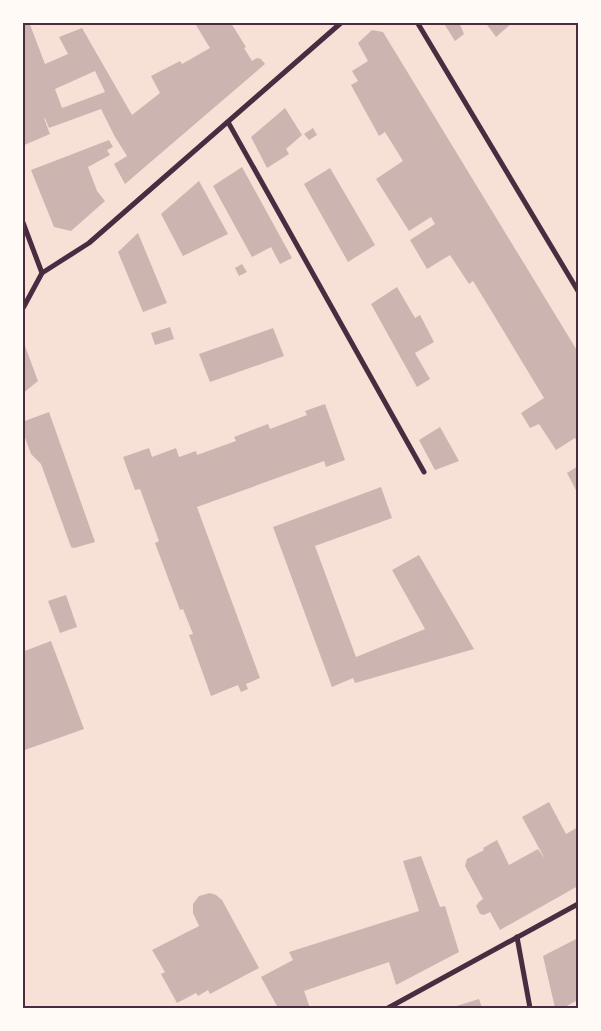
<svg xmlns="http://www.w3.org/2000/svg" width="601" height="1031" font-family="'Archivo Narrow',sans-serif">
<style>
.building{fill:#ccb4b1;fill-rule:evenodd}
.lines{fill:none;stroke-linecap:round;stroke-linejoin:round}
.minor{stroke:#4a2c40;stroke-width:5}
.neatline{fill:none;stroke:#4a2c40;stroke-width:2}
</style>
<rect width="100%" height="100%" fill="#f7e1d7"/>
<g class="building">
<path d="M22,22h7l16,42 23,-10 -9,-17 23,-9 50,87 28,-22 -9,-17 29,-15 2,3 28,-16 -16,-26 37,1 15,24 -2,1 8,13 5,-3 4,1 4,5 -140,120 -11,-20 13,-8 -12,-19 -14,-28 -52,19 -4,-10h-1l6,16 -28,12zM95,71l10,21 -43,16 -7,-19z"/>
<path d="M443,22h16l5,12 -9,7z"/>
<path d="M485,22h28l-17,15z"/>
<path d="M372,30l11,2 195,320v91l-3,-5 -19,12 -17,-26 -9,4 -9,-15 23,-15 -55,-91 -16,-26 -4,3 -19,-29 -23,14 -17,-29 25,-16 -4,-7 -22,14 -33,-52 27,-18 -18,-29 -6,4 -28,-51 7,-4 -6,-10 16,-10 -10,-18z"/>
<path d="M285,108l17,27 -16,14 3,5 -22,14 -16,-31z"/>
<path d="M313,128l4,7 -8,5 -5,-6z"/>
<path d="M109,140l4,7 -6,3 3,5 -22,12 9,24 8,10 -34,30 -17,-4 -23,-57z"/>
<path d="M242,167l50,91 -12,6 -9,-17 -19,10 -39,-71z"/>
<path d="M330,168l45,77 -27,17 -44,-78z"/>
<path d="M199,181l29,53 -45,22 -22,-42z"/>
<path d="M138,233l29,70 -24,9 -25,-60z"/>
<path d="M242,264l5,8 -8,4 -4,-8z"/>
<path d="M397,287l18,31 5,-3 14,27 -19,11 15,26 -13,8 -46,-83z"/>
<path d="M170,327l4,12 -19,6 -4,-12z"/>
<path d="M273,328l11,28 -74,26 -11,-28z"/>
<path d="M22,338l16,43 -16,13z"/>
<path d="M325,404l20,56 -19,7 -2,-6 -127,46 63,171 -14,6 2,5 -7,3 -3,-7 -27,11 -22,-61 4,-1 -10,-25 -3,1 -25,-67 4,-2 -19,-52 -5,1 -12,-33 26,-9 3,9 24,-9 3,9 17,-6 1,4 39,-14 -2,-4 34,-13 2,5 37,-14 -2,-4z"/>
<path d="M49,412l46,130 -21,6 -3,-1 -30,-83 -10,-10 -9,-25v-7z"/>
<path d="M440,427l19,34 -24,9 -16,-30z"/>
<path d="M578,466v28l-11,-21z"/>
<path d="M381,487l11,31 -77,28 41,111 69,-28 -33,-59 27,-15 55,94 -119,34 -2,-5 -21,9 -59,-160z"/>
<path d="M66,595l11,32 -17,6 -12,-32z"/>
<path d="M51,641l33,88 -62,22v-99z"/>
<path d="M549,802l17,32 12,-7v59l-78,44 -10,-18 -6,3 -4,-1 -4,-8 3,-4 4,-3 -18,-33 2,-7 17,-9 -1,-2 14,-8 12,25 29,-16 7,10 -23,-42z"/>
<path d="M421,856l19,51 5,-1 14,46 -63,33 -7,-23 -85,29 6,17h-32l-17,-31 32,-17 -4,-8 130,-41 -16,-50z"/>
<path d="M210,893l6,2 6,5 37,68 -49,26 -2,-4 -10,6 -2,-3 -19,10 -16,-29 4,-2 -13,-22 47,-24 -6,-13v-9l6,-8z"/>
<path d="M578,938v62l-15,8h-8l-12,-52z"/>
<path d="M479,999l3,9h-32z"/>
</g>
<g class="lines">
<g class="minor">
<path d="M417,22l161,269"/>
<path d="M228,122l196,350"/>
<path d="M22,220l20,53"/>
<path d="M22,310l20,-37 47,-30 253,-221"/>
<path d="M517,937l13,71"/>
<path d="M388,1008l190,-104"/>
</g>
</g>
<rect width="601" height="1031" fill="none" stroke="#fffaf5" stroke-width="48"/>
<rect x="24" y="24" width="553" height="983" class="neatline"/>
</svg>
